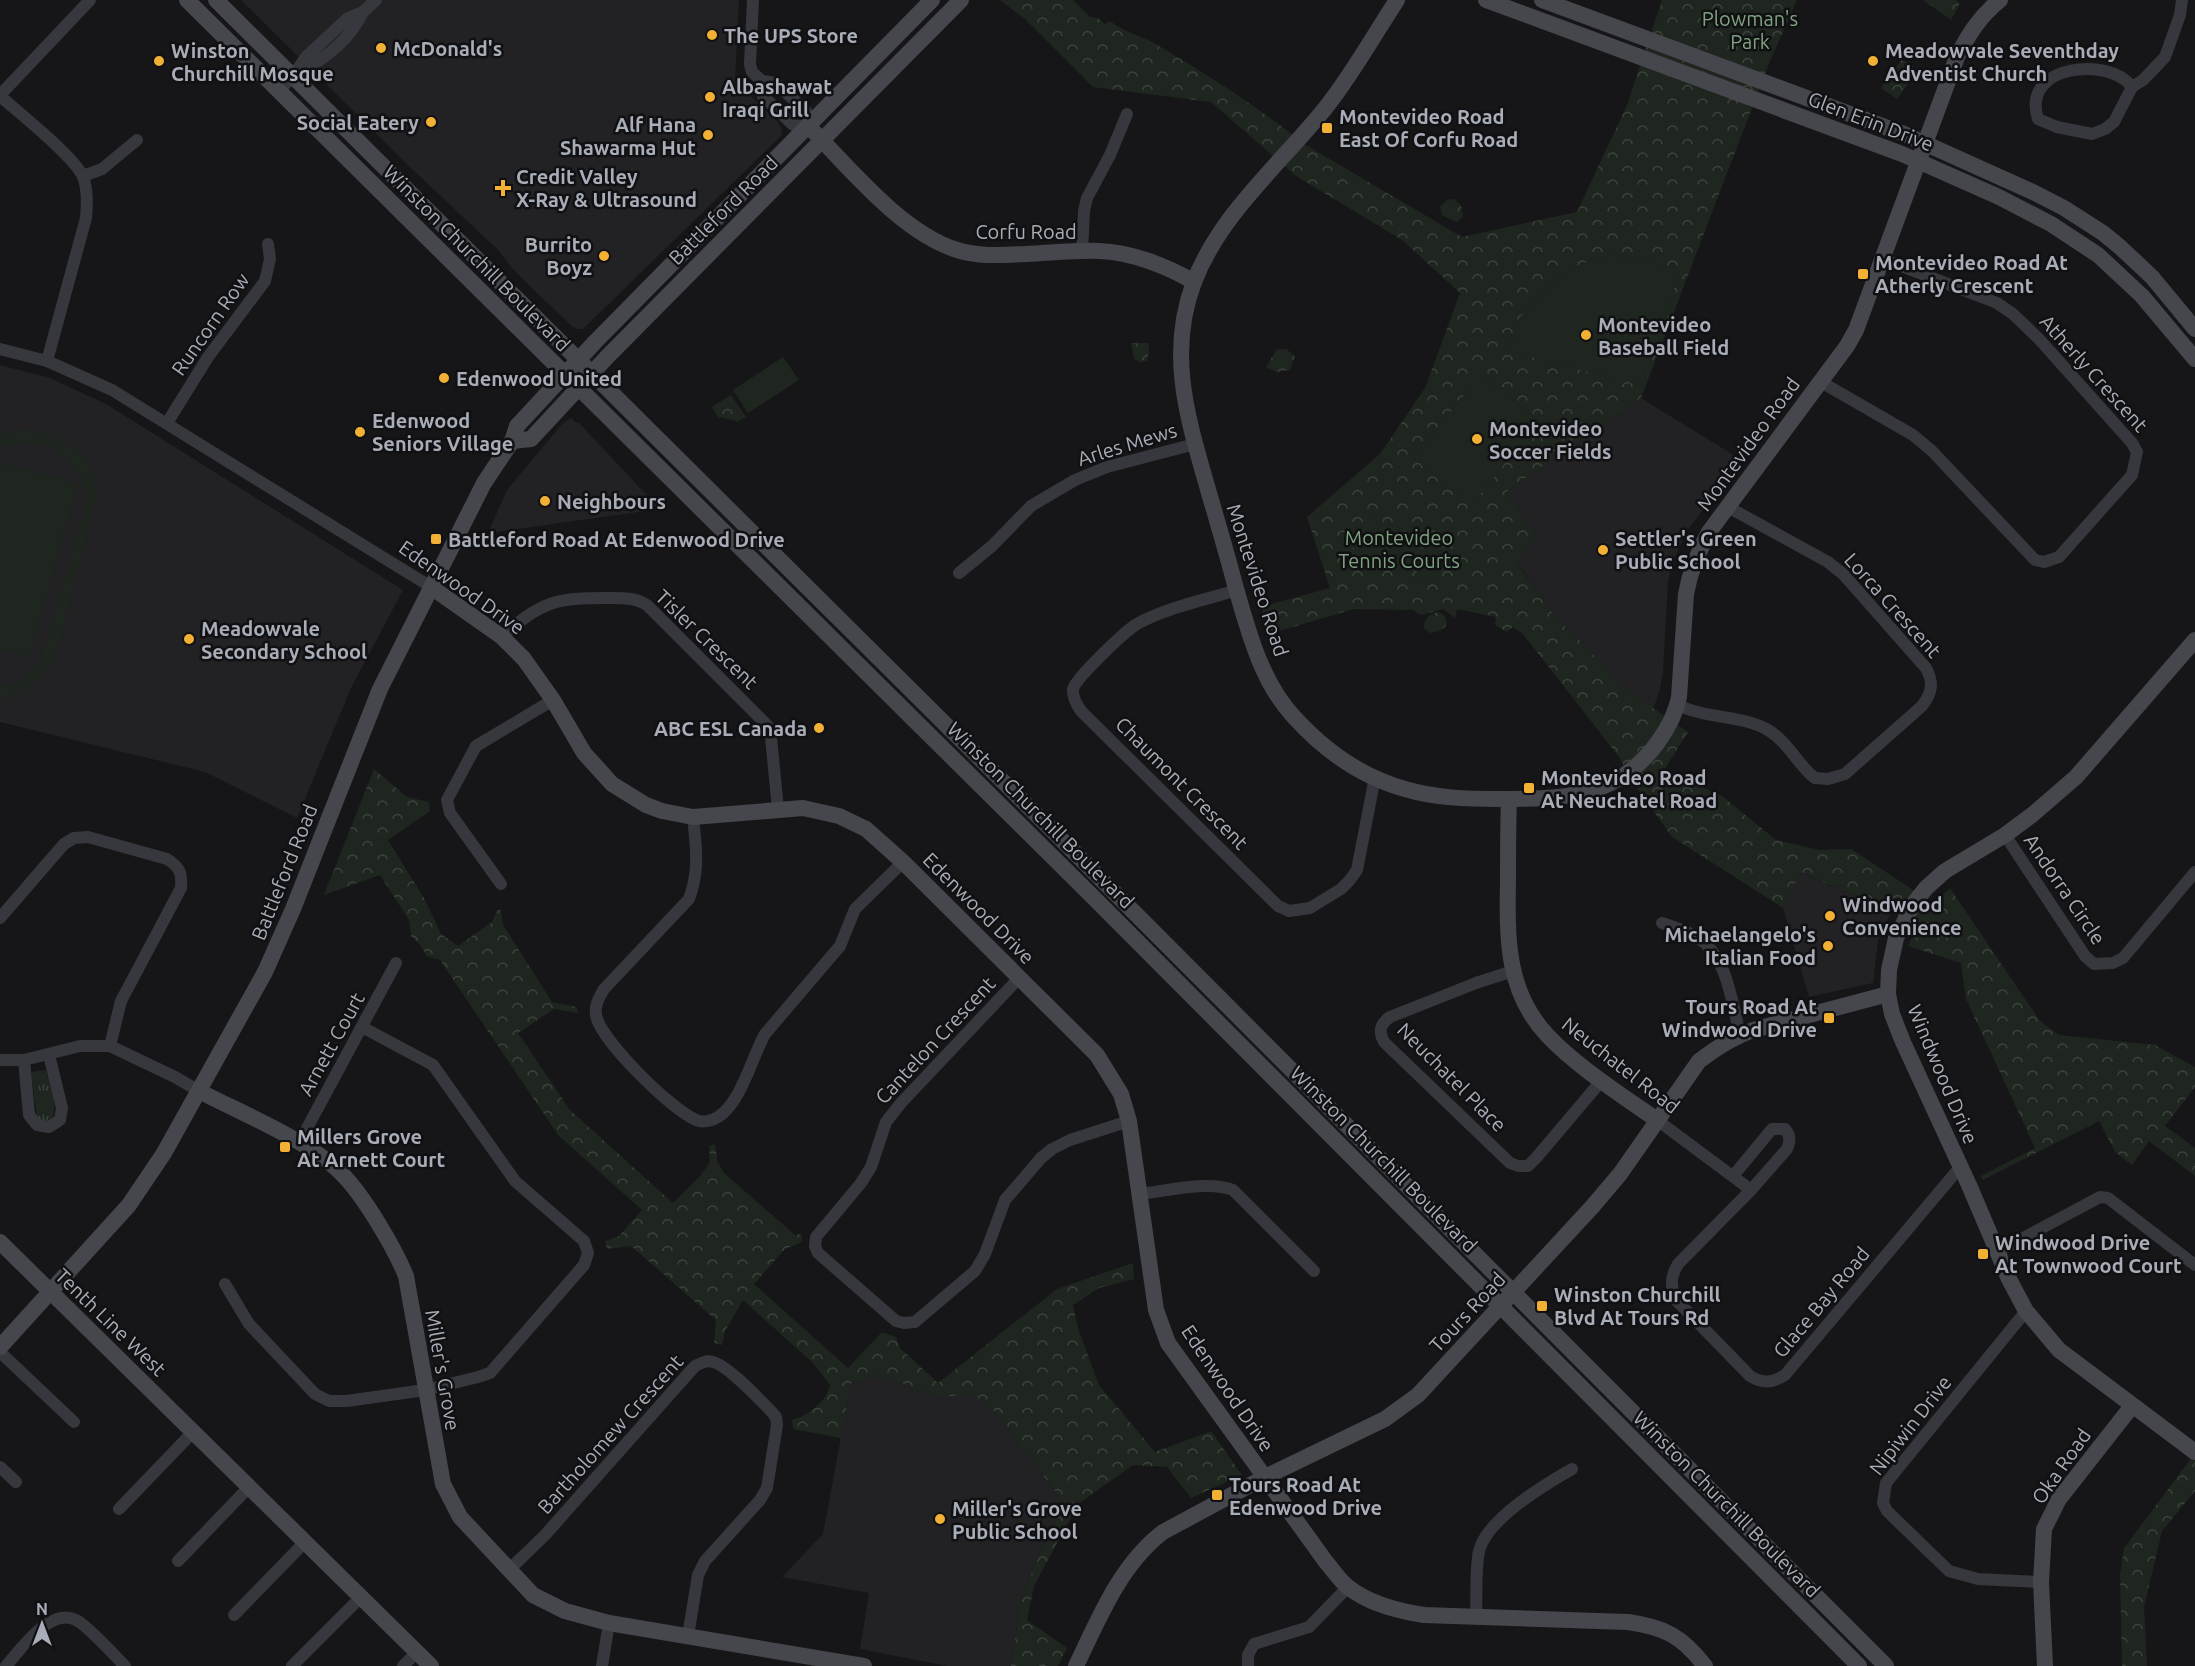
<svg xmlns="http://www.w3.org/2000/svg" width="2195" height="1666" font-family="Ubuntu,sans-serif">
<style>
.built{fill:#222225}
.grass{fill:url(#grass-tufts)}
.forest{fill:url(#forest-crowns)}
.pitch{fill:#1e261f}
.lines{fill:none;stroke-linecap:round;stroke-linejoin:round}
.street{stroke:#37383d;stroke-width:12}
.secondary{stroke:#45474d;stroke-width:16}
.poi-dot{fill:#f2b134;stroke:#111113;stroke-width:2}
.labels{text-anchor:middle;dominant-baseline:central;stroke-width:5;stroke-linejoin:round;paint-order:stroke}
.park-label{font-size:20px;fill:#7fa381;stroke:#111113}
.poi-label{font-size:20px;font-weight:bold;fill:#a8adb8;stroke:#111113;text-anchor:start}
.street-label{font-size:20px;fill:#a8adb8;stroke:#111113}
</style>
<defs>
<pattern id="grass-tufts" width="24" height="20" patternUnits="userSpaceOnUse" patternTransform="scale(1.5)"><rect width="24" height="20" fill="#1e261f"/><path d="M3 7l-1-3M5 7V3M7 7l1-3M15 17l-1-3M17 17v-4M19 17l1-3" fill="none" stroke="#3c433d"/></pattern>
<pattern id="forest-crowns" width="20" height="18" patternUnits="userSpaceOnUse" patternTransform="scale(1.5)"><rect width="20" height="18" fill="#1e261f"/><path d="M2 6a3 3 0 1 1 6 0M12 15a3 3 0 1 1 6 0" fill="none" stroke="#3c433d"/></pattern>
</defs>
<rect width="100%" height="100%" fill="#161618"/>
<g class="built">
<path d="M241,0h498l-4,81 44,42 3,7 -1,6 -198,193h-5l-5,-2 -34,-32 -26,-26 -15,-19 -87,-82z"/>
<path d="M0,365l50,13 56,26 297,186 -52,98 -54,130 -92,-46 -205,-50z"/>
<path d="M1641,398l99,61 -55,75 -12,27 -5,20 -5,91 -3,17 -7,21 -31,-23 -39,-44 -27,-25 -40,-57 22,-23 -32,-46z"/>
<path d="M571,418l5,5 2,-1 82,87 -172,24 19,-43 56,-67z"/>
<path d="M1800,872l91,40 -13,29 -5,42 -64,14 -26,-89z"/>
<path d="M882,1375l51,22 35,-3 18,7 72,94 3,9 -40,94 -10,68h-64l-87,-17 9,-56 -87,-16 41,-43 28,-151z"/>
</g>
<path class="grass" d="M46,1070c3,14 14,36 5,50l-7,1 -7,-3 -6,-46z"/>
<g class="forest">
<path d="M1000,0h73l17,17 8,1 7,6 5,-3c15,12 33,15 49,25 49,29 101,62 145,98l158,93 115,-25 50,-107 35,-105h135l-27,61 -129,337 -135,94 32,46 -22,24 40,56 27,25 39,44 66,45 -24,38 58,26 54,44 44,10 31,-1 82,54 17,-15 90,133 19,14 96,10 40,22v20l-30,39 30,22v28l-46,-35 -17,24 -17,-13 -16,-31 -116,59 -2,-4 54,-28 -69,-149 -5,-36 -53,-17 10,-22 -117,-52 -18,36 -111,-71 -33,-46 -20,-34 -96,-123 -10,-7 -6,5 -12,-7 1,-8 -39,-8 -2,9 -12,-9 -22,6 -8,-5 -59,-1 -85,25 -8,-27 69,-19 -23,-71 73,-63 45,-66 35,-95 -58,-53 -106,-64 -85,-74 -118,-15 -68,-68z"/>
<path d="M1923,0h33l4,3 -9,17z"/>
<path d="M1902,59l16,11 -21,29 -16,-11z"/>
<path d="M1454,199l7,6 2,12 -6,5 -15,-7 -2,-8 7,-7z"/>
<path d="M1131,343h17l1,9 -2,9 -7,1 -6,-3z"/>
<path d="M1277,349h9l9,7 -5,14 -13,2 -11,-5z"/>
<path d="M731,395l15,22 -9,5 -3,-2 -16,-3 -6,-10z"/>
<path d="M1437,612c8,3 10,5 9,14l-6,5 -10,2 -6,-4c0,-11 4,-13 13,-17z"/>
<path d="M374,769l33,28 22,5 1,9 -42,29 36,58 17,36 17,12 34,-24 5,-12h4l2,15 49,77 25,5 1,6 -24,-4 -36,24 52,77 103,93 28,-28 9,-13 -1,-16 6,-2 2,17 6,11 72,63 6,-1 1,8 -17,7 -31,35 94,84 34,-36 14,5 4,11 38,35 119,-94 76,-26 1,16 -35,9 -26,17 5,23 21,57 56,67 56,-21 31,44 -51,23 -24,-31 -34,-2 -55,39 -44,82 -7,34 40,28 -9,18h-47l10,-68 40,-94 -3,-9 -72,-94 -18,-6 -35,2 -51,-22 -31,8 -10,55 -48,-9 -1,-9c16,-4 35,-19 38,-35l-17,-22 -70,-63 -18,31 -3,14 -8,-2 2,-23 -85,-74 -24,3 -2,-8 14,-5 23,-26 -84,-75 -118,-175 -14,-4 -4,-9 -11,-11 -2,-16 -29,-45 -56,20z"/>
<path d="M2195,1453v38l-33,40 -18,76 3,59h-25l-2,-91 4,-27z"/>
</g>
<g class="pitch">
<path d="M1609,255l24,2 47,13 -37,116 -134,-35 9,-31 24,-29 33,-25z"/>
<path d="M783,357l16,23 -51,33 -15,-23z"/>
<path d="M1481,375l59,45 -69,86 -58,-48z"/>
<path d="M18,430c39,1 84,25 77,72 -3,19 -10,39 -15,58 -8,30 -15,60 -23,90 -11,27 -28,42 -57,49v-12c19,-4 30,-14 42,-29l43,-149c0,-6 1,-13 0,-19 -8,-41 -50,-56 -85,-42v-13z"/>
<path d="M0,463l78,21 -49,174 -29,-8z"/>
<path d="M1367,513l16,7 -16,35 -16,-8z"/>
<path d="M1388,523l16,7 -16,35 -16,-8z"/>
<path d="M1409,533l16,7 -16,34 -16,-7z"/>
<path d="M1431,542l16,8 -17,34 -16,-7z"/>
</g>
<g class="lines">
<g class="street">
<path d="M753,0l-3,64 2,8 10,9 14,2 30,28 3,16 -16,-2 -30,-29 -1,-15"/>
<path d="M295,75c27,-14 55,-35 68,-63"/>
<path d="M2132,87c-22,-31 -112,-23 -94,32l19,8 35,7 13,-5 9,-7 18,-35 11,-7 22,-23 15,-42 2,-15"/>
<path d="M279,91l14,-15 13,-19 42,-39 15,-6 13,-12"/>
<path d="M0,95l90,-95"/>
<path d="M0,96c18,16 76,62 83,81 5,13 4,28 3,41l-39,143"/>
<path d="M83,176l19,-7 35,-29"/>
<path d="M1082,252l2,-41 3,-13 23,-43 17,-41"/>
<path d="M0,349l47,12 65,29 319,197"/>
<path d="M1821,382l92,53 19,16 103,109 9,2 15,-5 73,-82 5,-23 -5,-9 -93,-104 -26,-25 -16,-11 -114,-44"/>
<path d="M167,423l41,-66 57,-76 5,-22 -2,-15"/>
<path d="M959,573l33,-27 39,-40 44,-26 32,-13 88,-23"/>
<path d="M1237,590c-32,10 -72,18 -100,34 -12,7 -61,54 -64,65 -1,8 4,16 8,22l197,195 11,5 21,-3 31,-19 8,-8 8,-11 18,-93"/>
<path d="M502,637c38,-36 55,-39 105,-39 14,0 27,-1 40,7l121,121 3,12 7,71"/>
<path d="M1678,705c28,14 65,10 90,25 17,10 28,30 42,44l5,4 13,1 17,-5 77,-68c10,-13 12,-23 4,-38l-83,-94 -15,-12 -100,-55"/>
<path d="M693,817c3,31 7,52 -4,82l-85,90c-5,9 -11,18 -7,30 9,26 74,90 99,101 7,3 16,1 22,-3 23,-14 34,-60 47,-83l75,-88 15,-37 48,-47"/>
<path d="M2005,835l80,121 9,8 19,-1 10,-5 72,-86"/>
<path d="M501,884l-51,-71 -3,-13 29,-54 77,-46"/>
<path d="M0,918l64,-74 10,-6 14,-1 79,22c13,8 15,14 14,29l-60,113 -11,45"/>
<path d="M1662,923c12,4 25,8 35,14 31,20 34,64 43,97"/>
<path d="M1513,971l-37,12 -86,34c-10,7 -12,14 -6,25l126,121 8,3h10l8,-8 66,-78"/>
<path d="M1019,978l-118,125 -15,19 -15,45 -10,16 -45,54 -1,9 3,7 78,68 8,2 11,-1 60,-51 10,-17 20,-54 36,-42 11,-9 18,-9 59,-19"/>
<path d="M0,1060h24l56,-14h30l65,31 24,14"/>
<path d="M24,1060l5,55 8,10 12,2 11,-7 2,-12 -13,-53"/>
<path d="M1657,1120l94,70"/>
<path d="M299,1143l97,-180"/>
<path d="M1733,1176l39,-47h13c6,7 5,12 2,20l-36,41 -73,74c-8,14 -8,22 -1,37l73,75c13,8 22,7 35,-1l176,-209"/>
<path d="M1140,1194c26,-3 69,-14 93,-4l81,81"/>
<path d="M1997,1252l103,-55 8,1 87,67"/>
<path d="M225,1284l24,40 66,70 14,7h18l78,-11 53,-13 12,-4 94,-108 4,-12 -4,-12 -69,-60 -82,-116 -71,-38"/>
<path d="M2026,1311l-140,172 -3,20 4,8 62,60 29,8 63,3"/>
<path d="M0,1352l74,70"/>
<path d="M0,1467l16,15"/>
<path d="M119,1509l74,-77"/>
<path d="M178,1561l71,-74"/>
<path d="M509,1570l36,-35 150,-169c6,-3 11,-6 18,-4 14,3 45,36 56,47l7,8 1,8 -10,63 -7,12 -55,61 -7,14 -10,61"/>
<path d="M234,1615l71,-73"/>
<path d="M1476,1617c1,-21 -1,-46 3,-66 8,-32 65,-66 93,-82"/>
<path d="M6,1666c15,-17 44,-59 70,-46 11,5 39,36 49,46"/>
<path d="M292,1666l69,-69"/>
<path d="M403,1666l14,-14"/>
<path d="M602,1666l7,-43"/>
<path d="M1248,1666v-11l6,-11 55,-17 39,-40"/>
</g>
<g class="secondary">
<path d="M187,0l907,898 765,768"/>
<path d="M216,0l854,848 816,818"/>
<path d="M1397,0c-23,35 -44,73 -70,106 -45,57 -106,106 -133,176 -28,74 -5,140 15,211 9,31 18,61 26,92 13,45 26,97 59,132 30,33 68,60 111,72 30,9 62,10 94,10 63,0 118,0 159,-57 10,-14 18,-29 21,-45l7,-103c4,-23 12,-41 23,-62l138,-186 9,-16 101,-273c11,-22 23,-41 43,-57"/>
<path d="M1486,0l416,154 97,43 52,27 47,31 44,41 53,63"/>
<path d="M1542,0l362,134 131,59 29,15 39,25 17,14 32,30 43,52"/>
<path d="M814,132c39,40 89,101 143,118 22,7 46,5 69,4 24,-1 49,-4 73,-3 32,1 68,15 95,31"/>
<path d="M512,441l19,-2 77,-83 353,-356"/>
<path d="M431,587l71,50 22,22 29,41 31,53 28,31 34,21 16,6 31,6 110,-9 36,8 27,13 37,33 194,193 24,39 8,27 27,189 12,33 158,219c7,8 14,19 22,25 21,17 50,24 76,28l204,7c36,5 54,14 77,44"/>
<path d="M2195,640l-119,137 -44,38 -27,20 -60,36 -19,17 -14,18 -16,32 -7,32 -1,24 4,20 11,28 66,143 40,94 17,32 33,39 136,102"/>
<path d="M1509,799c-1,27 -1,55 -1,82 -1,57 -2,111 40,155 28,30 75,60 109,84"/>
<path d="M199,1091c42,22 111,50 143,83 22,22 52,73 64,102l37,208 17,33 73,78 32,16 44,12 255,43"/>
<path d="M0,1242l431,424"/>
<path d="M0,1347l129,-142 35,-52 101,-181 28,-63 87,-220 104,-206 28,-42 5,-15 78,-84 337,-342"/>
<path d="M1076,1666c23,-48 44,-101 87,-134l102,-55 120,-58 33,-24 174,-188 28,-33 79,-113c17,-13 34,-24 54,-31l135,-36"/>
<path d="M2045,1666l-4,-84 3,-53 15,-30 73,-93"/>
</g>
</g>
<g class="poi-dot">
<circle cx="712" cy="35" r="6"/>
<circle cx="381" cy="48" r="6"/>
<circle cx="159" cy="61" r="6"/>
<circle cx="1873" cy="61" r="6"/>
<circle cx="710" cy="97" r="6"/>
<circle cx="431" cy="122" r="6"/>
<rect x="1321" y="122" width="12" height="12" rx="3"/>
<circle cx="708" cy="135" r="6"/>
<path d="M500 179h6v6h6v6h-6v6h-6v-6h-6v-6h6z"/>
<circle cx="604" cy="256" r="6"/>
<rect x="1857" y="268" width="12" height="12" rx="3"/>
<circle cx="1586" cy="335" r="6"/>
<circle cx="444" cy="378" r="6"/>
<circle cx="360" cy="432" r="6"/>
<circle cx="1477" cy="439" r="6"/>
<circle cx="545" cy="501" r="6"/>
<rect x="430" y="533" width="12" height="12" rx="3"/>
<circle cx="1603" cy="550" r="6"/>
<circle cx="189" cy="639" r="6"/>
<circle cx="819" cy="728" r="6"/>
<rect x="1523" y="782" width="12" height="12" rx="3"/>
<circle cx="1830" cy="916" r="6"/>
<circle cx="1828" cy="946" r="6"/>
<rect x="1823" y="1012" width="12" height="12" rx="3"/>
<rect x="279" y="1141" width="12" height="12" rx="3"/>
<rect x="1977" y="1248" width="12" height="12" rx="3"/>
<rect x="1536" y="1300" width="12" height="12" rx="3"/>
<rect x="1211" y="1489" width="12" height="12" rx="3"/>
<circle cx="940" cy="1519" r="6"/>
</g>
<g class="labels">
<g class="park-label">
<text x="1750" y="18">Plowman's<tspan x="1750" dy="23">Park</tspan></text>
<text x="1399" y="537">Montevideo<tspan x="1399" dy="23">Tennis Courts</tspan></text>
</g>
<g class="poi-label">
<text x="724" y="35">The UPS Store</text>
<text x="393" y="48">McDonald's</text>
<text x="171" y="50">Winston<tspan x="171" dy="23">Churchill Mosque</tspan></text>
<text x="1885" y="50">Meadowvale Seventhday<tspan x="1885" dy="23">Adventist Church</tspan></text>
<text x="722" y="86">Albashawat<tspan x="722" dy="23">Iraqi Grill</tspan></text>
<text x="1339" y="116">Montevideo Road<tspan x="1339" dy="23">East Of Corfu Road</tspan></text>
<text x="419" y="122" text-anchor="end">Social Eatery</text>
<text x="696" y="124" text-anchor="end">Alf Hana<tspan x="696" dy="23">Shawarma Hut</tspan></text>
<text x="516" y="176">Credit Valley<tspan x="516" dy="23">X-Ray &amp; Ultrasound</tspan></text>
<text x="592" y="244" text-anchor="end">Burrito<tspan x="592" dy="23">Boyz</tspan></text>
<text x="1875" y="262">Montevideo Road At<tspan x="1875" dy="23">Atherly Crescent</tspan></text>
<text x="1598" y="324">Montevideo<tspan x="1598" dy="23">Baseball Field</tspan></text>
<text x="456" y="378">Edenwood United</text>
<text x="372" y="420">Edenwood<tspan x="372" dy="23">Seniors Village</tspan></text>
<text x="1489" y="428">Montevideo<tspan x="1489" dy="23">Soccer Fields</tspan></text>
<text x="557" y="501">Neighbours</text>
<text x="1615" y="538">Settler's Green<tspan x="1615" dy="23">Public School</tspan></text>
<text x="448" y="539">Battleford Road At Edenwood Drive</text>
<text x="201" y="628">Meadowvale<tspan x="201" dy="23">Secondary School</tspan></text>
<text x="807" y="728" text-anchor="end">ABC ESL Canada</text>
<text x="1541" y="777">Montevideo Road<tspan x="1541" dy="23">At Neuchatel Road</tspan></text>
<text x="1842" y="904">Windwood<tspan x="1842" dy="23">Convenience</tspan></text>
<text x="1816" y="934" text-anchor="end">Michaelangelo's<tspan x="1816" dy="23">Italian Food</tspan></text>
<text x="1817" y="1006" text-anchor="end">Tours Road At<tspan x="1817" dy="23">Windwood Drive</tspan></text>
<text x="297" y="1136">Millers Grove<tspan x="297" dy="23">At Arnett Court</tspan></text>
<text x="1995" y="1242">Windwood Drive<tspan x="1995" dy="23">At Townwood Court</tspan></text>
<text x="1554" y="1294">Winston Churchill<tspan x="1554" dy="23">Blvd At Tours Rd</tspan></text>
<text x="1229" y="1484">Tours Road At<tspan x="1229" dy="23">Edenwood Drive</tspan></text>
<text x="952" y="1508">Miller's Grove<tspan x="952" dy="23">Public School</tspan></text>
</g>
<g class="street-label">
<text transform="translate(1871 121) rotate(21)">Glen Erin Drive</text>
<text transform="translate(723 210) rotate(-45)">Battleford Road</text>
<text x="1026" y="231">Corfu Road</text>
<text transform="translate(477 258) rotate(45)">Winston Churchill Boulevard</text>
<text transform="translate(210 324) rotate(-55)">Runcorn Row</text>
<text transform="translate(2094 373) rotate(48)">Atherly Crescent</text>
<text transform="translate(1127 444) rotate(-17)">Arles Mews</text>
<text transform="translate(1748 444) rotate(-54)">Montevideo Road</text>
<text transform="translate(1258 580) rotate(72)">Montevideo Road</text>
<text transform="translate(462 587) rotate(35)">Edenwood Drive</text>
<text transform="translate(1893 605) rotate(48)">Lorca Crescent</text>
<text transform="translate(707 639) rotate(44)">Tisler Crescent</text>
<text transform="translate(1182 783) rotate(45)">Chaumont Crescent</text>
<text transform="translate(1041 815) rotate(45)">Winston Churchill Boulevard</text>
<text transform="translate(284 872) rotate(-68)">Battleford Road</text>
<text transform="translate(2065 889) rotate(56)">Andorra Circle</text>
<text transform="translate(979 908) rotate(45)">Edenwood Drive</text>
<text transform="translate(935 1040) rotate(-47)">Cantelon Crescent</text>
<text transform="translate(331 1044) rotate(-61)">Arnett Court</text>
<text transform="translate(1621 1065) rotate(38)">Neuchatel Road</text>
<text transform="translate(1943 1074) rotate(67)">Windwood Drive</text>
<text transform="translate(1452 1077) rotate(45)">Neuchatel Place</text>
<text transform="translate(1384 1159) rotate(45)">Winston Churchill Boulevard</text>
<text transform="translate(1821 1302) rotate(-50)">Glace Bay Road</text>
<text transform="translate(1467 1312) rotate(-47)">Tours Road</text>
<text transform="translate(111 1322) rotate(44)">Tenth Line West</text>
<text transform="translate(443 1370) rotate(80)">Miller's Grove</text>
<text transform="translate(1228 1388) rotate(56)">Edenwood Drive</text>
<text transform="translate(1910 1425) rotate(-52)">Nipiwin Drive</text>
<text transform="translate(610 1434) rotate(-48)">Bartholomew Crescent</text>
<text transform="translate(2061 1466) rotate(-55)">Oka Road</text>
<text transform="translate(1727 1504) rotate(45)">Winston Churchill Boulevard</text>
</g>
</g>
<g transform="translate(42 1624)" stroke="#111113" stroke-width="4.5" paint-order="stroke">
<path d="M0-4.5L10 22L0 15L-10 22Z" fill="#a8adb8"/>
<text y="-9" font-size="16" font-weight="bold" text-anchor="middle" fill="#a8adb8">N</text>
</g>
</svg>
